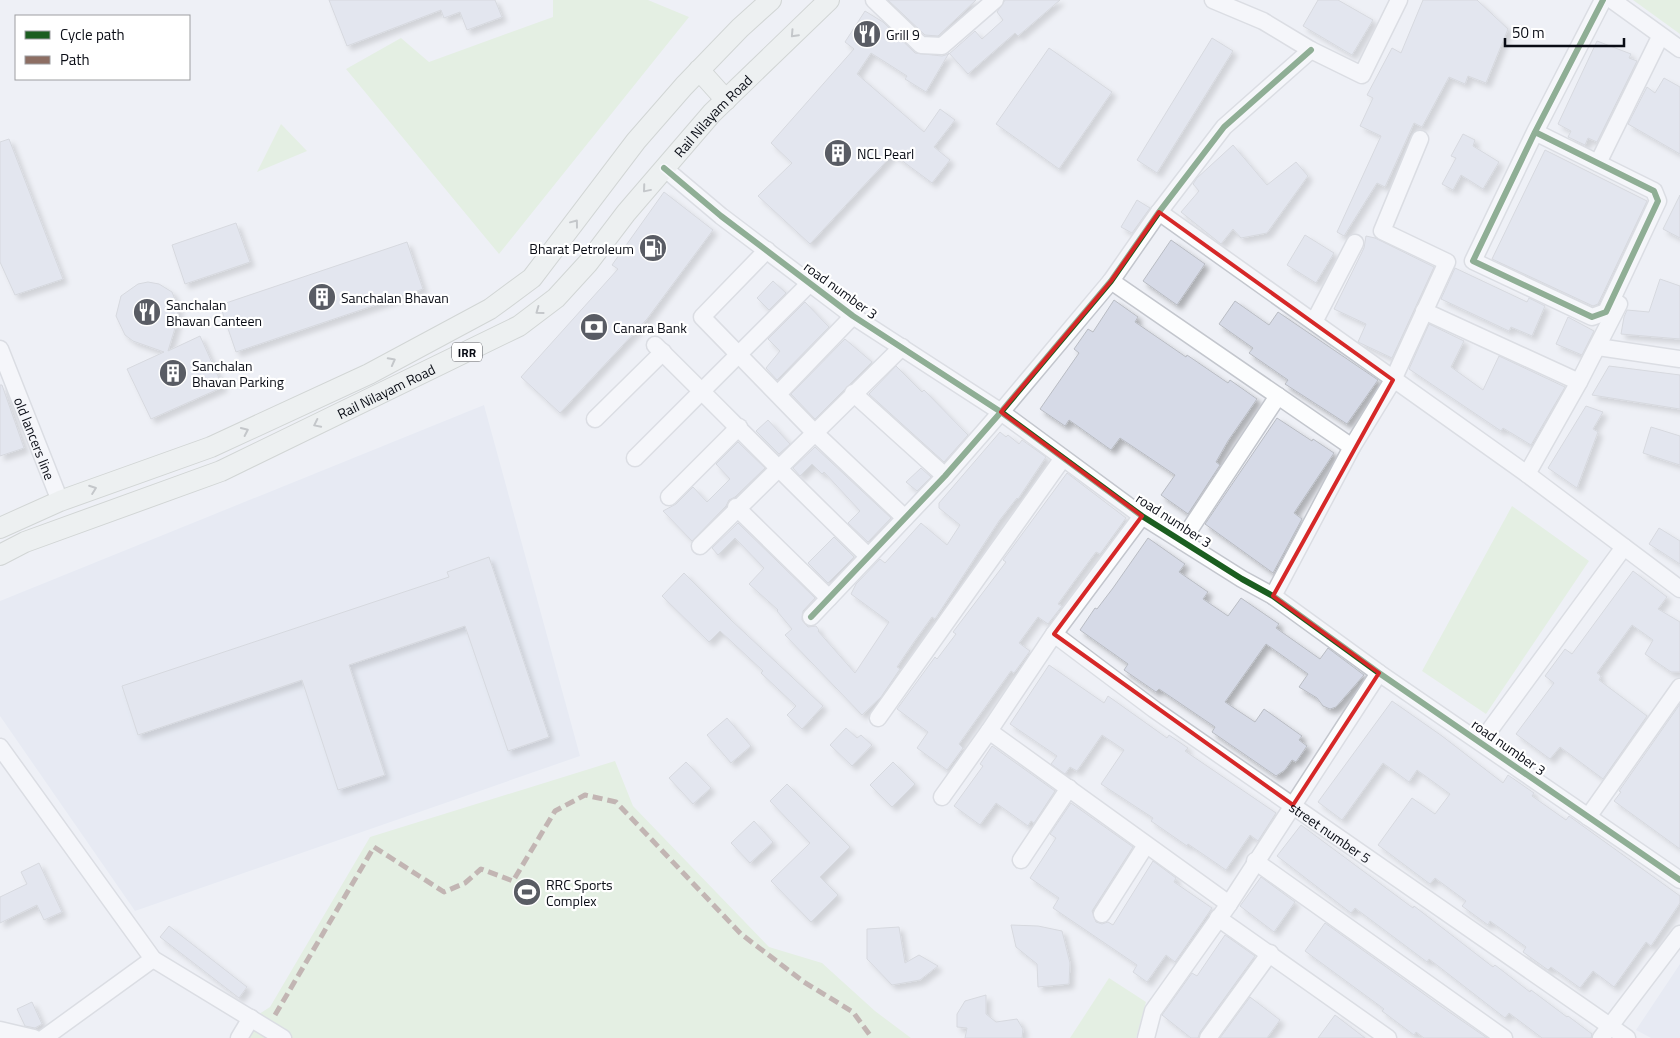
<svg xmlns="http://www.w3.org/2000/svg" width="1680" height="1038" font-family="'Titillium Web',sans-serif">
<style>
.built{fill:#dde3f0}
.green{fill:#d7edcd}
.building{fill:#d6dae7;stroke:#b9bcc3;filter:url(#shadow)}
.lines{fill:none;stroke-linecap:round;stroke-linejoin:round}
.minor-casing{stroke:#c3c6cd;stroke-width:19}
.major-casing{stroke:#aeb5ad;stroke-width:22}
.minor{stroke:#fcfdfe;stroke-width:16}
.major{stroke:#ecf0ec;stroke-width:20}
.quiet{stroke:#8d6e63;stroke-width:5;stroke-dasharray:10 5;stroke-linecap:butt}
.cycleway-casing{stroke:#fff;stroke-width:9}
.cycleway{stroke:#1b5e20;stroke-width:6}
.oneway{stroke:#919596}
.marked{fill:none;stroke:#d62828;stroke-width:4;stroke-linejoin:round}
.labels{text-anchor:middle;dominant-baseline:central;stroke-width:4.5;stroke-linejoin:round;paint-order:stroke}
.shield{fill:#fff;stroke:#53555b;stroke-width:1}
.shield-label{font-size:12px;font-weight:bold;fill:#090c15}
.poi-label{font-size:14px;fill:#090c15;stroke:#fff;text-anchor:start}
.street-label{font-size:14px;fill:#090c15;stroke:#fff}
</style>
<defs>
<filter id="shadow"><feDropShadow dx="4.5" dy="4.5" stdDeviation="2.5" flood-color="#0004"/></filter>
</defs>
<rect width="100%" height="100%" fill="#eef0f6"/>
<g class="built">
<path d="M484,405l96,351 -445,155 -135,-195v-115z"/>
<path d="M1680,964v74h-29l-15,-8z"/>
</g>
<g class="green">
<path d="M553,0h95l41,17 -190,237 -153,-185 55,-31 28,24 124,-45z"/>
<path d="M1633,0h47v34z"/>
<path d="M281,124l26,27 -50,21z"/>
<path d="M1512,506l77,55 -103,153 -64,-43z"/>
<path d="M615,761l18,45 136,141 53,16 53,48 36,27h-681l4,-8 36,-23 100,-170z"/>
<path d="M1109,978l37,24 -10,36h-66z"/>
</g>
<g class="building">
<path d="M329,0h166l7,17 -35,13 -7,-18 -16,6 -3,-8 -94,36z"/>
<path d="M888,0h88l-38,36 -13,-1z"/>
<path d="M1005,0h55l-42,36 -3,-3 -47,41 -19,-21 -23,39 -21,-13 2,-3 -36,-23 -14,21 67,58 16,-23 15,11 -21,27 16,13 -18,23 -39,-29 -83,90 -52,-48 34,-33 -21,-20 83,-94 -9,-7 20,-31 18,11 32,31 27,3 7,-2 26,-23 7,8 21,-19 -6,-8z"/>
<path d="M1318,0h20l35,20 -21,35 -49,-29z"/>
<path d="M1423,0h54l31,29 -22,54 -18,-7 -3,8 -16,-7 -27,50 -8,-4 -29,64 -8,-4 -33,53 -7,-4 44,-96 -21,-10 13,-28 -6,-3 25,-47 9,5z"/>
<path d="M1212,38l21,13 -76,122 -20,-13z"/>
<path d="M1597,41l34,13 -2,4 8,3 -40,81 -9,-4 -3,7 -17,-8 3,-6 -13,-7z"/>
<path d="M1049,48l63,44 -53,77 -63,-45z"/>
<path d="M1664,78l16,9v67l-52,-30 19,-37 8,6z"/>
<path d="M1463,134l12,6 -2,6 26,16 -16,27 -22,-14 -8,15 -11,-6 14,-26 -5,-2z"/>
<path d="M9,139l54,140 -48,16 -15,-33v-120z"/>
<path d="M1233,145l34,40 29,-23 12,14 -41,57 -26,5 -8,-9 -12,15 -40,-32 18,-21 -6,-7 4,-6z"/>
<path d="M1545,150l102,51 -49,103 -5,2 -101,-47z"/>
<path d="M664,192l49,38 -66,89 -87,94 -39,-36 97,-108 -6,-4z"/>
<path d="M1680,195v43l-17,-9z"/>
<path d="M1137,200l13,8 -18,25 -11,-6z"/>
<path d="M236,223l14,39 -65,22 -13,-39z"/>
<path d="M1305,235l29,18 -18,30 -29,-18z"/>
<path d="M1366,236l9,2 59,29 -42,91 -34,-16 8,-18 -32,-15 30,-61z"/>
<path d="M1171,240l34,24 -28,41 -34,-24z"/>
<path d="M407,242l16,47 -187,63 -16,-47z"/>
<path d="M1455,268l72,34 2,-4 16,8 -13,30 -21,-9 -2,4 -68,-32z"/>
<path d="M1660,279l20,7v53l-59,-5 3,-17 3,-7 22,2z"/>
<path d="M773,281l13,12 -17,17 -12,-12z"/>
<path d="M148,282l11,2 13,8 6,15v11l-10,33 32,-15 23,51 -72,32 -24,-50 37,-17 -31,-11 -8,-6 -9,-19 5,-20 17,-12z"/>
<path d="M1114,300l24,17 -3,5 51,35 1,-2 41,28 2,-3 27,19 -29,42 -12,21 4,3 -32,49 -27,-19 14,-20 -55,-37 -9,12 -42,-30 -4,6 -25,-17 39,-56 -5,-4 14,-20 5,3z"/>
<path d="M1235,301l34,24 9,-13 100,68 -31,44 -62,-40 3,-4 -39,-27 4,-5 -34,-24z"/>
<path d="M805,302l24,25 -52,53 -11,-12 14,-17 -12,-12z"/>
<path d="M1568,317l26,14 -12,24 -26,-11z"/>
<path d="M1429,324l35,17 -13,26 32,23 16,-34 66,31 -34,58 -28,-17 -2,3 -92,-62z"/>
<path d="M845,339l27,23 -57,57 -24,-25z"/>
<path d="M896,366l26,26 2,-2 44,45 -24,27 -75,-68z"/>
<path d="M1609,366l71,9v34l-88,-14z"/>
<path d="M0,385h2l22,63 -24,8z"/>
<path d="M1586,406l17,6 -10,17 5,3 -21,56 -29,-20z"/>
<path d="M1277,418l35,23 1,-2 21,14 -40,60 8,6 -29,54 -68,-49z"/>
<path d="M768,420l22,24 -11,10 -23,-23z"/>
<path d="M1651,427l29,9v29l-37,-12z"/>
<path d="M1000,432l6,5 2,-2 11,9 3,-4 24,17 -28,42 -1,-1 -18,23 -64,98 -3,-2 -18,25 -17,25 3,2 -19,28 -19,18 -77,-80 7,-6 -15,-18 1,-1 -29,-26 15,-16 -29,-30 -17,17 -6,-7 26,-25 77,75 -12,13 -1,9 6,7 8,-1 3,4 -1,1 37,42 34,-51 -38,-28 5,-10 24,-25 5,4 36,-40 26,22 13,-20 -21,-17v-5z"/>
<path d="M738,442l27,26 -30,29 -6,3 -3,6 -34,35 -29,-30 13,-7 17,-17 14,15 23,-23 -14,-15z"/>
<path d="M815,447l76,71 -23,24 -20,-19 12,-12 -36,-39 -2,2 -10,-10 -12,12 -7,-8z"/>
<path d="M921,468l10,9 -14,14 -11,-9z"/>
<path d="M1067,473l59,45 -26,36 -4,-2 -20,27 -18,25 4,2 -14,18 -10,-7 -19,26 11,8 -16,22 -3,-2 -52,73 4,4 -16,22 -30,-22 11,-16 -31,-23 38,-52 2,2 19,-25 -3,-2 53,-70 -3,-2z"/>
<path d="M1659,528l21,13v23l-31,-20z"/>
<path d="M834,537l20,20 -26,26 -20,-20z"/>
<path d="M1148,538l37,26 -6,8 29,20 -5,7 25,17 13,-18 38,26 -3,4 44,31 8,-11 36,27 -28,32 -6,2 -7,-3 -6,-8 -18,-11 9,-13 -42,-30 -41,58 30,20 9,-13 38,27 -3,4 8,6 -11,16 -4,-2 -7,10 -9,6 -64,-44 3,-5 -56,-38 -3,3 -32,-22 4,-6 -48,-34 15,-22 2,1 16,-21z"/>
<path d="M489,557l60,180 -41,14 -43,-125 -116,39 36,110 -47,15 -36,-110 -164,55 -16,-49 327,-109 -2,-5z"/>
<path d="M1633,571l34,26 -9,12 22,13v50h-9l-26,-18 8,-14 -21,-15 -35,48 4,3 -2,4 48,36 -44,63 -43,-32 -10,12 -34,-25 38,-51 -9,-7 20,-27 7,5z"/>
<path d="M684,573l47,47 92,86 -21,23 -15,-14 9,-9 -35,-33 2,-2 -43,-40 -11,11 -47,-46z"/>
<path d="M1049,665l55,38 4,-7 59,42 2,-3 19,13 -3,3 91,62 -18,28 -8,-6 -24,35 -38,-26 -1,2 -36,-25 2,-3 -52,-34 23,-34 -22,-15 -25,36 -7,-4 -5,7 -14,-10 6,-8 -47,-32z"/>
<path d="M1392,701l50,35 61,47 5,-8 26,18 -2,3 34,24 3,-4 111,80v7l-29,43 -5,-4 -32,45 -21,-16 -13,17 -29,-21 -3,3 -25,-18 3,-5 -36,-26 -2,4 -26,-19 4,-5 -31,-23 -5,6 -52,-39 34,-47 23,16 15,-20 -33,-24 -8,12 -26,-19 -41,57 -24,-18z"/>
<path d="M1680,704v145l-66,-48 7,-9 -2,-1z"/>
<path d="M727,718l24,28 -20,17 -24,-28z"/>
<path d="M846,728l11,10 4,-3 11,10 -20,21 -22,-21z"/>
<path d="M992,746l63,45 -21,32 -3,-2 -3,5 -32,-23 -16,22 -26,-19 29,-40 -3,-2z"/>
<path d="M686,762l25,26 -18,16 -24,-26z"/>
<path d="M893,762l22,22 -23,23 -22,-22z"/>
<path d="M787,784l63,63 -30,30 18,18 -27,27 -40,-41 39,-38 -40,-42z"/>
<path d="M1071,803l62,44 -41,64 4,11 6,2 6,-2 5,3 40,-64 23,17 -2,4 38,26 -37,54 -9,-7 -19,27 -14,-10 4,-7 -84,-57 6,-10 -29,-20 26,-40 -6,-4z"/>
<path d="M754,821l19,21 -23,21 -19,-20z"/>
<path d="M1301,825l112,83 1,-2 79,61 2,-2 35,27 1,-2 36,27 1,-1 24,18 -1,4h-49l-33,-25 -4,5 -76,-59 -2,3 -72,-54 -4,5 -74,-57z"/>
<path d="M39,863l23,49 -18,8 -7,-15 -37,18v-26l27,-13 -6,-12z"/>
<path d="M1261,877l34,25 -21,30 -34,-26z"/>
<path d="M1325,923l117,84 45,31h-63l-8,-6 -2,3 -32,-24 2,-2 -79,-58z"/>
<path d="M1011,925l27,1 24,5 8,32 -1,21 -31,3 -1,-23 -21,-17z"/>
<path d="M169,926l78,61 -8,11 -79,-61z"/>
<path d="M899,927l6,36 14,-8 19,11 -18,14 -28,5 -25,-26v-30z"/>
<path d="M1225,935l30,21 -55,76 -2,6h-7l-29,-23 30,-42 5,3z"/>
<path d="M986,995v19l10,8 21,-3 6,10 -1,9h-57l2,-10 -10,-1v-13l8,-13z"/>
<path d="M1250,997l30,23 -13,18h-47z"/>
<path d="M32,1002l10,22 -7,4 -10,-2 -8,-17z"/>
<path d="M1335,1015l30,23h-47z"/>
</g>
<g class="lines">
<defs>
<g id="minor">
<path d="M874,0l47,45 21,1 53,-46"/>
<path d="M1213,0l50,21 48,29 51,25 37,-75"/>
<path d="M1612,0l68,49"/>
<path d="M1535,132l119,59 4,10 -52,111 -14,5 -119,-56 62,-129 68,-132"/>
<path d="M1598,163l62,-126"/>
<path d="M664,168l57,48 132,100 148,96 141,104 100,63 31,17 106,77 301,207"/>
<path d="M1159,212l368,262 153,115"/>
<path d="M767,250l-65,67 113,116 90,85"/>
<path d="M1111,281l241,166"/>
<path d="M1424,311l155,71"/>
<path d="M1314,322l41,-79"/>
<path d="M655,345c71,70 141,142 213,211"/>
<path d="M1598,347l82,12"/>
<path id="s1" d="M0,349l60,152"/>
<path d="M853,393l92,83"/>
<path d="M778,394l75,-78"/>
<path d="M595,419l68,-67"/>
<path d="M635,458l174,-174"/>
<path d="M1527,474l52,-92 40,-78"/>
<path d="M669,497l70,-70"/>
<path d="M736,507l93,91"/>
<path d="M1182,541l96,-145"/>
<path d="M700,546l202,-199"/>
<path d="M1273,596l79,-149 41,-67 54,-118 -65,-31 38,-92"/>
<path d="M811,617l134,-141 56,-64 110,-131 48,-69 65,-85 87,-77"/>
<path id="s2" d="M1054,634l101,76 472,328"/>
<path d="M878,718l185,-260"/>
<path d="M989,731l240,173"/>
<path d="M1481,742l143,-195"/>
<path d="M0,747l153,212 130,79"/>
<path d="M942,797l47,-66 65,-97 88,-118"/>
<path d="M1588,817l92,-130"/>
<path d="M1021,860l48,-72"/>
<path d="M1255,861l249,177"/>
<path d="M1102,914l44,-69"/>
<path d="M1218,918l170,120"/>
<path d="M0,1030l34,8"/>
<path d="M44,1038l109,-79"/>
<path d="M239,1038l12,-20"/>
<path d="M1146,1038l7,-27 76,-107 150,-231"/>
<path d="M1208,1038l62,-85"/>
<path d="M1601,1038l79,-104"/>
</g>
<g id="major">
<path d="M699,70l27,30"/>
<path d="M0,528l60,-27 151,-54 158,-73 121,-65 42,-31 104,-137 48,-55 56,-58 31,-28"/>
<path id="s3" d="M0,555l25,-13 196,-71 298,-145 37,-28 32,-35 38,-50 86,-100 117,-113"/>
</g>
</defs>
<use href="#minor" class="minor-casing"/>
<use href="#major" class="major-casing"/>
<use href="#minor" class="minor"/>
<use href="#major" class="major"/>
<path class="quiet" d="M275,1015l99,-168 70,45 21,-9 16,-14 32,12 42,-70 30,-16 31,7 125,132 63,48 49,30 19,26"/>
<defs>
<g id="cycleway">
<path d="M1535,132l119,59 4,10 -52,111 -14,5 -119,-56 62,-129 68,-132"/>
<path d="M664,168l57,48 132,100 148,96 141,104 100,63 31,17 106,77 301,207"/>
<path d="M811,617l134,-141 56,-64 110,-131 48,-69 65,-85 87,-77"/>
</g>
</defs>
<use href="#cycleway" class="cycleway-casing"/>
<use href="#cycleway" class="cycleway"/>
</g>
<defs><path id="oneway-chevron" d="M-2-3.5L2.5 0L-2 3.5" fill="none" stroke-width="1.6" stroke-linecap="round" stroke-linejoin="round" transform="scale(1.25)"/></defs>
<g class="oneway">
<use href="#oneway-chevron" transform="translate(794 34) rotate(133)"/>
<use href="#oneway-chevron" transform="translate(646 189) rotate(130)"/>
<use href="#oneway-chevron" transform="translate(575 223) rotate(-53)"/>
<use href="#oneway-chevron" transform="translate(539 311) rotate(144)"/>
<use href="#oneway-chevron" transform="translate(392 361) rotate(-28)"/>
<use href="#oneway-chevron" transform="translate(317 424) rotate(154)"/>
<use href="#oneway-chevron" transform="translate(245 431) rotate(-25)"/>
<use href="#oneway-chevron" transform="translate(93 489) rotate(-20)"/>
</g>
<path d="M0 0H1680V1038H0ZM1159,212l234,168 -120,216 106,77 -86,132 -239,-171 88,-118 -141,-104 110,-131z" fill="#eef0f6" fill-opacity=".55" fill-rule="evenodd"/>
<path class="marked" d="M1159,212l234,168 -120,216 106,77 -86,132 -239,-171 88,-118 -141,-104 110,-131z"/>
<defs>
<symbol id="restaurant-disc" viewBox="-11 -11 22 22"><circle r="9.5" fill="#595c64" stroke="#fff"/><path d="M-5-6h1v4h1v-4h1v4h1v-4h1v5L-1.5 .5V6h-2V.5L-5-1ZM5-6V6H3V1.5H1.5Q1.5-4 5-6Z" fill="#fff"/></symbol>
<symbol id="building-disc" viewBox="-11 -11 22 22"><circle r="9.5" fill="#595c64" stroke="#fff"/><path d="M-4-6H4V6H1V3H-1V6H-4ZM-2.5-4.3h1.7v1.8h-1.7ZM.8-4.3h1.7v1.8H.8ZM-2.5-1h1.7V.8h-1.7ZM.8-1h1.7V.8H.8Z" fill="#fff"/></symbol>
<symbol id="fuel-disc" viewBox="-11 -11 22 22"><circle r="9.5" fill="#595c64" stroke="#fff"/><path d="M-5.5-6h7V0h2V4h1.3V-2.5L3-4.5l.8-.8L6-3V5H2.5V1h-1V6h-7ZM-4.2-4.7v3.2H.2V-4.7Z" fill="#fff"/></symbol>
<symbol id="bank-disc" viewBox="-11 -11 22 22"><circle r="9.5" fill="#595c64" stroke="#fff"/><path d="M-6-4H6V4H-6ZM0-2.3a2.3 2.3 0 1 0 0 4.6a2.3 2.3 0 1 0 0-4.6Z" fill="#fff"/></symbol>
<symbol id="stadium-disc" viewBox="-11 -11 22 22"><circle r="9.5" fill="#595c64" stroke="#fff"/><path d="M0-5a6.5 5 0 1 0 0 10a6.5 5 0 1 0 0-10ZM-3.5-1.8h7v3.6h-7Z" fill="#fff"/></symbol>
</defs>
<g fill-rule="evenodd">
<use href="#restaurant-disc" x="851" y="18" width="32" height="32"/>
<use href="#building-disc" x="822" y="137" width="32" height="32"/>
<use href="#fuel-disc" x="637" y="232" width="32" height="32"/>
<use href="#building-disc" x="306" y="281" width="32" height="32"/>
<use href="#restaurant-disc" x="131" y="296" width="32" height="32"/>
<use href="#bank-disc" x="578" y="311" width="32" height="32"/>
<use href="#building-disc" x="157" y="357" width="32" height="32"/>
<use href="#stadium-disc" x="511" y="876" width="32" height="32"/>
</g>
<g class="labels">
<rect class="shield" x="452" y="342.5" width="30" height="19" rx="4"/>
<g class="shield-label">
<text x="467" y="352">IRR</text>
</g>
<g class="poi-label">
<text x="886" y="34">Grill 9</text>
<text x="857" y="153">NCL Pearl</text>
<text x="634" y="248" text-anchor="end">Bharat Petroleum</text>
<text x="341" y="297">Sanchalan Bhavan</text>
<text x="166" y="304">Sanchalan<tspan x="166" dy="16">Bhavan Canteen</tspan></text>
<text x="613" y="327">Canara Bank</text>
<text x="192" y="365">Sanchalan<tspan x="192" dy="16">Bhavan Parking</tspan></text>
<text x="546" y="884">RRC Sports<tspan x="546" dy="16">Complex</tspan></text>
</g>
<g class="street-label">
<text stroke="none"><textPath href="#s3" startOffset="855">Rail Nilayam Road</textPath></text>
<text transform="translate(841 290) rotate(36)">road number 3</text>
<text stroke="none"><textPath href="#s3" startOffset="420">Rail Nilayam Road</textPath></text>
<text stroke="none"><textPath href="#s1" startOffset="96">old lancers line</textPath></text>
<text transform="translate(1174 520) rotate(33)">road number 3</text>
<text transform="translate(1509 747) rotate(35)">road number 3</text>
<text stroke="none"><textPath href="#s2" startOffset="340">street number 5</textPath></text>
</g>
</g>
<rect x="15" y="15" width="175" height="65" fill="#ffffff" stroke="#9d9ea1"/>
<rect x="25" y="31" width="25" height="8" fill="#1b5e20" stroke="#9d9ea1"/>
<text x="60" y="40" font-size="15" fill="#090c15">Cycle path</text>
<rect x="25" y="56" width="25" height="8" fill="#8d6e63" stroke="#9d9ea1"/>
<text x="60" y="65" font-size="15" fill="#090c15">Path</text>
<path d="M1505 38v8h119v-8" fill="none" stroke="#090c15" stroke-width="2.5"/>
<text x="1512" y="38" font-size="15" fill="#090c15" stroke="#ffffff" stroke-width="4" paint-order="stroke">50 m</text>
</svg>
